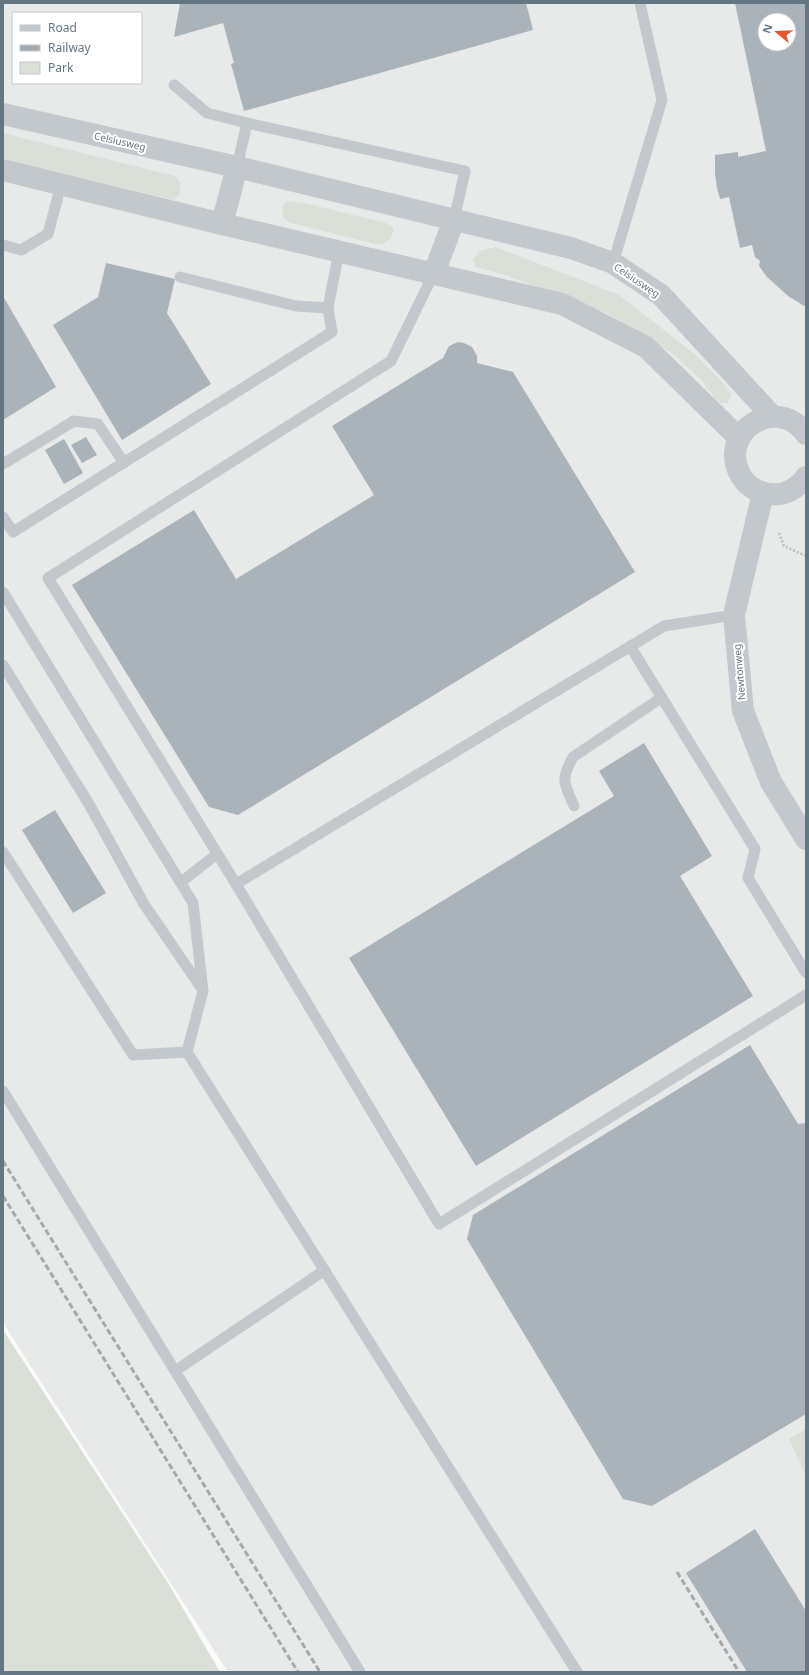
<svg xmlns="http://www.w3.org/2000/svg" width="809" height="1675" font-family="'Noto Sans',sans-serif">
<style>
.built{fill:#e8e9e9;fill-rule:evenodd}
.green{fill:#dadfd7}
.building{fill:#aab3b9;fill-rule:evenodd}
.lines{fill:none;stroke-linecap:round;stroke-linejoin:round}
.path{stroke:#bbbfc2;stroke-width:2.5;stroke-dasharray:2 2;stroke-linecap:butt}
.service{stroke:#c3c8cc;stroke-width:11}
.tertiary{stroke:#c3c8cc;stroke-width:22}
.rail{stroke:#a2aab0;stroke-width:3;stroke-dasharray:6 3;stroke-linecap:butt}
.labels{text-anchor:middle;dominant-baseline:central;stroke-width:4;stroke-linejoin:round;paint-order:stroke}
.street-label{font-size:10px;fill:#657683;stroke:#fff}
</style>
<rect width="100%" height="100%" fill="#fafaf8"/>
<path class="built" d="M3,3h803v1669h-578l-225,-349zM13,13h128v70h-128zM765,20h24v24h-24z"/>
<g class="green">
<path d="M3,133l172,43 5,7v11l-6,6 -171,-42z"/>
<path d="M287,201l17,2 82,20 8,5 -3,10 -8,6h-8l-87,-22 -5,-5 -1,-11z"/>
<path d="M496,247l123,48 78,61 28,29 6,9 -3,9h-7l-4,-2 -16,-21 -29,-27 -62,-38 -102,-39 -32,-9 -3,-7 7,-9z"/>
<path d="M3,1330l165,253 52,89h-217z"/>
<path d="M806,1429v47l-17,-37z"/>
</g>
<g class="building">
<path d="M180,3h346l7,27 -289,81 -13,-47 3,-1 -11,-40 -49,14z"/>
<path d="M735,3h71v304l-18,-11 -21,-19 -8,-11 1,-5 -5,-4 -3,-12 -12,3 -11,-51 -9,2 -3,-11 -2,-14v-19l23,-3v5l28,-6zM765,20h24v24h-24z"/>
<path d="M106,263l69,16 -8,34 44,71 -89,56 -69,-115 45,-28z"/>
<path d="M3,296l53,91 -53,33z"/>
<path d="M458,342l6,1 8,4 5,9v7l36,9 122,200 -397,243 -29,-8 -137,-222 122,-75 42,69 138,-84 -42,-69 111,-68 6,-12z"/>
<path d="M86,437l11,18 -15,8 -11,-18z"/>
<path d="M64,439l19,34 -19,11 -19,-34z"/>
<path d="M644,743l68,113 -32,20 73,120 -277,170 -127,-208 265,-162 -15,-25z"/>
<path d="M55,810l51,83 -33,20 -51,-83z"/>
<path d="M750,1045l48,79 8,-1v291l-154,92 -29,-7 -156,-260 6,-24z"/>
<path d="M755,1529l51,82v61h-59l-61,-99z"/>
</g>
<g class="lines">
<path class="path" d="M779,533l5,13 22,10"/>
<g class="service">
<path d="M174,85l33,28 40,10"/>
<path d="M237,167l10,-44 218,48 -11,49"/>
<path d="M3,245l18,5 27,-16 13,-49"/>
<path d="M613,263l49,-163 -22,-97"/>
<path d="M434,273l-43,88 -343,217 188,306 428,-258 70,-11"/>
<path d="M328,308l11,-57"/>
<path d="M3,464l71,-43 24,3 26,39"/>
<path d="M3,517l10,15 319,-200 -4,-24 -32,-2 -116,-29"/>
<path d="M3,592l190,311 10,88 -16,61"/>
<path d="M630,646l125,203 -7,29 58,95"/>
<path d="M3,665l86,139 55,100 58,85"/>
<path d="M574,806c-10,-24 -14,-25 -1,-49l88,-59"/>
<path d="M3,852l130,203 54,-3 390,620"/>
<path d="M181,882l36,-28"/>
<path d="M236,884l203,340 367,-229"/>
<path d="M3,1091l357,581"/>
<path d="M175,1371l150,-101"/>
</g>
<g class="tertiary">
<path d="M3,114l234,53 334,81 42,15 48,32 112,122"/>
<path d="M3,170l219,54 340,80 84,43 93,91"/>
<path d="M222,224l15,-57"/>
<path d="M434,273l20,-53"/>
<path d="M806,434c-30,-41 -90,-1 -65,42 6,10 16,16 28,18 15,2 28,-5 37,-17"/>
<path d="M763,493l-29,122 9,96 28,71 35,57"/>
</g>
<g class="rail">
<path d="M3,1161l317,511"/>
<path d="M3,1196l295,476"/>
<path d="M677,1572l62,100"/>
</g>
</g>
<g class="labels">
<g class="street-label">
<text transform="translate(120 141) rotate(13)">Celsiusweg</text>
<text transform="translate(637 280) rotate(34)">Celsiusweg</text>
<text transform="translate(739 672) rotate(-95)">Newtonweg</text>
</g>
</g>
<rect width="809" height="1675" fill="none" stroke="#657683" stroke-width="8"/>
<rect x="12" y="12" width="130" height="72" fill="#ffffff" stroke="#c1c8cd"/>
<rect x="20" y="25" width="20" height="6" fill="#c3c8cc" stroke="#c1c8cd"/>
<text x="48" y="32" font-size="12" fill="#657683">Road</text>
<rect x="20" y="45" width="20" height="6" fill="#a2aab0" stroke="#c1c8cd"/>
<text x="48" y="52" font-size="12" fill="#657683">Railway</text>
<rect x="20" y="62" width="20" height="12" fill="#dadfd7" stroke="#c1c8cd"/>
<text x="48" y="72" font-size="12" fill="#657683">Park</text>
<g transform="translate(777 32) rotate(289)"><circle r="19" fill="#ffffff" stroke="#c1c8cd"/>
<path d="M0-3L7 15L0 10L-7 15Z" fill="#e4572e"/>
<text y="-6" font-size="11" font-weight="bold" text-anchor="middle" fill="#657683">N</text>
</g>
</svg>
